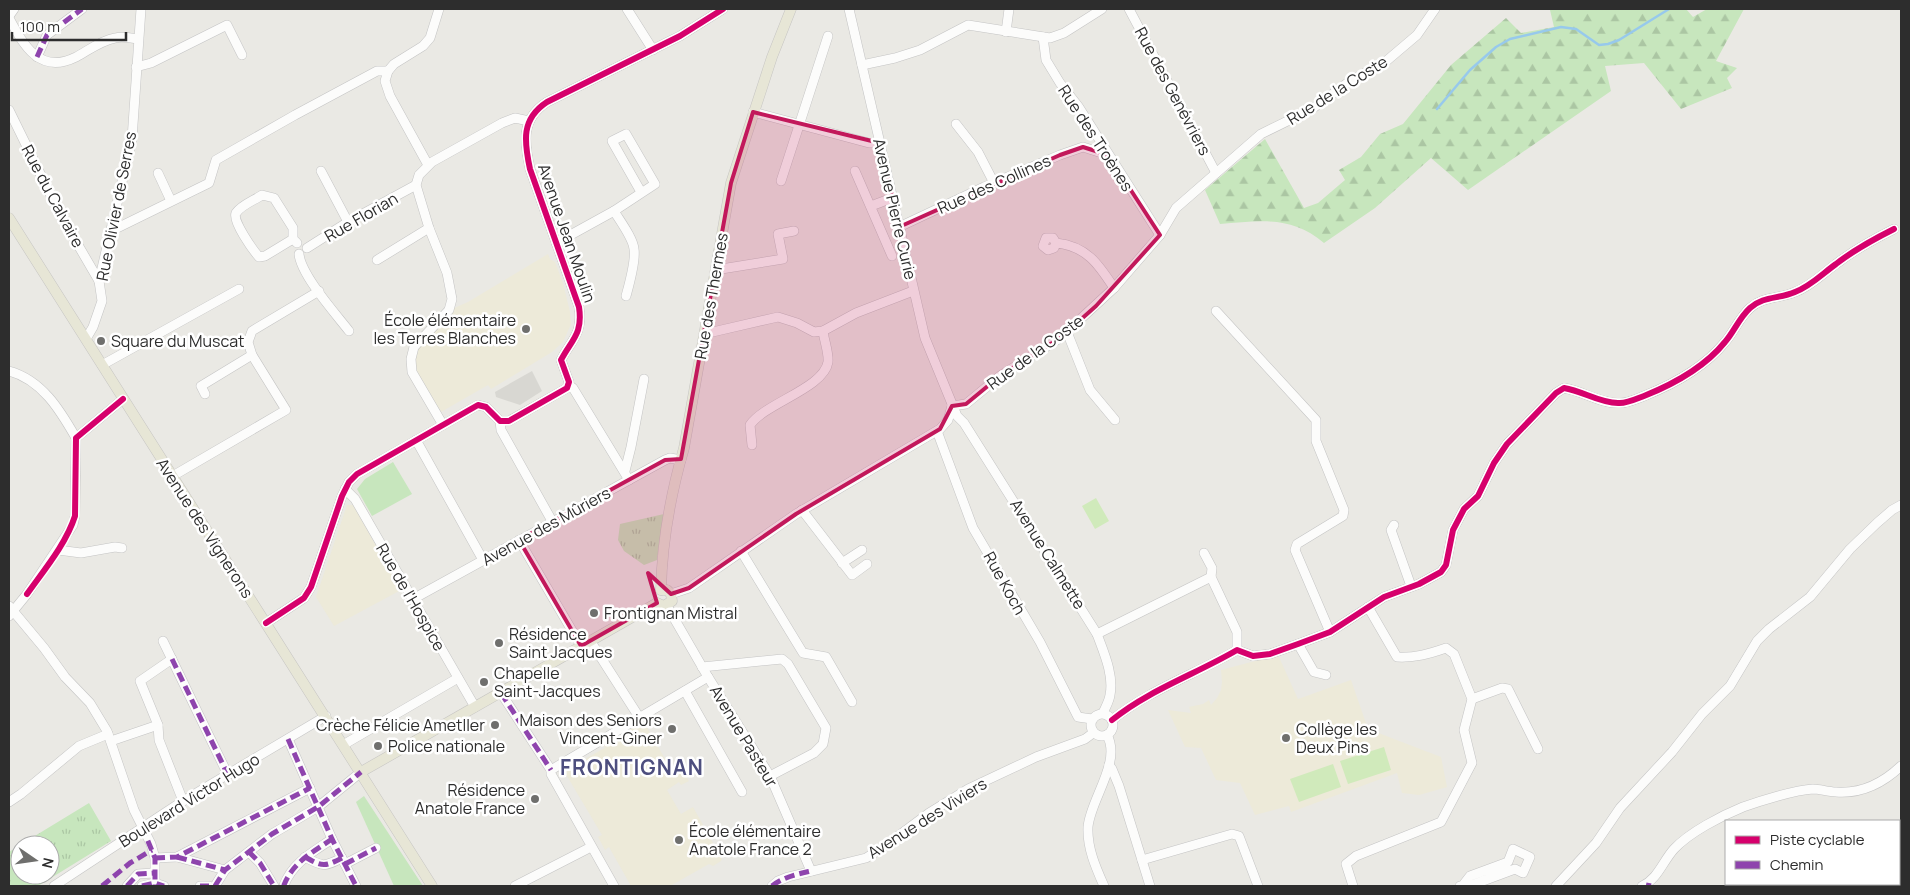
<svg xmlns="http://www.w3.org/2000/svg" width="1910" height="895" font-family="Manrope,sans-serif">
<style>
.education{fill:#edead9}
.grass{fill:url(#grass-tufts)}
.forest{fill:url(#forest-firs)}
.garden{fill:#c7e6bd}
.pitch{fill:#d0eabb}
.plaza{fill:#d8d7d2}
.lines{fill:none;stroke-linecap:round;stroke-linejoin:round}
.stream{stroke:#97c9ec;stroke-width:2.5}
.minor-casing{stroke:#c4c4c4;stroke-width:10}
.major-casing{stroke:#c6c5c3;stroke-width:11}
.minor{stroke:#fcfcfb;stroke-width:9}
.major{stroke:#e7e6d6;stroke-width:10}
.quiet{stroke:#8e44ad;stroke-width:5;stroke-dasharray:10 5;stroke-linecap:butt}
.cycleway-casing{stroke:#fff;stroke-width:9}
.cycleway{stroke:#d6006c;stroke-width:6}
.marked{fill:#c2185b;fill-opacity:0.2;stroke:#c2185b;stroke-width:4;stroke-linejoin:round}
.poi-dot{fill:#6f6f6d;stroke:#fff;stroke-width:2}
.labels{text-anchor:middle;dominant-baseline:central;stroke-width:5;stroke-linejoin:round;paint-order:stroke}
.street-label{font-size:16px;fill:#2d2d2d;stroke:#fff}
.poi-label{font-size:16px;fill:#2d2d2d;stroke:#fff;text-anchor:start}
.district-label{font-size:21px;font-weight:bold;letter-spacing:1px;fill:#4d4e7e;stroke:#fff}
</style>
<defs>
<pattern id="grass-tufts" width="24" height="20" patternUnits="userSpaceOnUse" patternTransform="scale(1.25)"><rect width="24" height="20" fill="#c7e6bd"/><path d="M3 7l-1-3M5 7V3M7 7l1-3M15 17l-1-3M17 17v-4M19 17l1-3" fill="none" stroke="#abc6a3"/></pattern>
<pattern id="forest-firs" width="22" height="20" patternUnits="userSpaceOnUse" patternTransform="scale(1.25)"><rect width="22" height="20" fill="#c7e6bd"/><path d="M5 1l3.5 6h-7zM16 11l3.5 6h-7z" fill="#abc6a3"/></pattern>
</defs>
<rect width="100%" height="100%" fill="#eae9e4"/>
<g class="education">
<path d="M548,254l2,5 5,3 8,21 7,29 1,12 -8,18 -11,10 -61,37 -3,-4 -47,27 -24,-40 -3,-12 4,-13 34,-38 16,-7z"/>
<path d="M347,505h6l48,85 -67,36 -18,-29z"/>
<path d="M1278,655l20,44 53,-19 17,49 73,28 6,30 -28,8 -17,-2 -5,-20 -106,39 -2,-6 -34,9 -15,-32 -24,-3 -15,-32 -16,-1 -17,-37 23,3 -2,-6 14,-3 6,-4 2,5 6,-7 4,-8 1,-8 -1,-12z"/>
<path d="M644,722l29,51 6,-4 3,1 7,11 -8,4 -2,-3 -12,8 14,24 12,-7 29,52 -1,2 -8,5 -4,-2 -39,22h-39l-22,-39 -4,3 -7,-13 4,-2 -38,-64 1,-4 6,-3 4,1 26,-15 4,-2 -1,-3 4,-2 1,2 3,-2 -1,-2 3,-2 2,3 9,-6 -1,-3z"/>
</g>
<g class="grass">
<path d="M664,514l-7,46 -13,5 -20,-14 -6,-11 2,-16z"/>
<path d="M89,803l22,38 -73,45h-29v-34l11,-7v30h30v-30h-30z"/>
</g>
<path class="forest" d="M1563,9h123l7,8 14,-8h37l-28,52 21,7 -10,10 5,10 -51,21 -37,-46 -39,3 6,25 -143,99 -37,-32 -56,50 -51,35c-33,-28 -64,-22 -104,-19l-15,-34 60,-51 39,69 14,-5 27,-23 -6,-10 22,-13 19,-23 23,-10 48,-59 55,-47 15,15 33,-6 -4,-17z"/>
<g class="garden">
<path d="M393,462l19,32 -40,22 -15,-27 8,-10z"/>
<path d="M364,796l59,90h-29l-38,-84z"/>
</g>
<g class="pitch">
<path d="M1096,498l13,23 -14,8 -13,-23z"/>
<path d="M1384,747l7,23 -43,14 -8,-23z"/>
<path d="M1333,764l8,23 -42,15 -9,-23z"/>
</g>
<path class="plaza" d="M532,371l10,20 -22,14 -24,-8 -1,-5z"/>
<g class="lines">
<path class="stream" d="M1437,109l33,-39 26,-23 14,-8 51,-12 15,2 23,16 9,-1 11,-4 50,-31"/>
<defs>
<g id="minor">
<path d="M627,9l26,41"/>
<path d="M849,9l76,329 32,78 7,7 133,211c7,19 17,41 13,61 -1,7 -5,13 -7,18"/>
<path d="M1129,9l87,164"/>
<path d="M9,16l5,-7"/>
<path d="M9,18c15,28 31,57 67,39 13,-7 24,-16 39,-19 7,-2 16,0 23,1"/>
<path d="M1006,32l3,-23"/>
<path d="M1043,37l3,23 14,23 18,23 82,129"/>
<path d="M37,57l10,-22 35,-26"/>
<path d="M862,65l33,-7 25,-8 48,-25 82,13 14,-5 38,-24"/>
<path d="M136,67l15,-4 76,-38 15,30"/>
<path d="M9,110l51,104 39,67"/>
<path d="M753,112l116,31h11"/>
<path d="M956,124l22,28 16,31"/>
<path d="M428,165l-38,-69 -5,-15 3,-10 6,-7 29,-18 7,-8 9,-29"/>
<path d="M321,171l27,51"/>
<path d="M855,171l37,85"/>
<path d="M158,173l13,28"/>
<path d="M781,181l47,-145"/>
<path d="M871,206l21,-8"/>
<path d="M614,211c6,10 19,27 20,38 2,12 -5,36 -8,47"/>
<path d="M899,227l85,-40 76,-32 23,-8 25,8"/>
<path d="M109,232l100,-49 7,-23 79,-45 82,-44h11"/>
<path d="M293,239l-28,17 -6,1c-6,-7 -27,-36 -23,-44 5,-8 19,-13 26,-18l12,3 19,30v11l4,4"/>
<path d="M556,243l58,-32 41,-27 -29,-50 -14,7 29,51"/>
<path d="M1056,243l-2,5 -6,2 -5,-4 3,-8h7l3,5c31,3 43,22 58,45"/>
<path d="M307,248l41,-26 68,-37"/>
<path d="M299,254c2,21 36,59 50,77"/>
<path d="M377,260l52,-32"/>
<path d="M715,270l68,-11 -5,-25 16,-3"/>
<path d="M1216,311l100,109v21l28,69 -1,6 -46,28 -2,6 35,82"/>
<path d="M1067,332l23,58 25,30"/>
<path d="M704,334l74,-17 19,6 17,9 9,-1 33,-18 57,-22"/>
<path d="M86,339l7,-12 9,-26 -3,-20 33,-142 9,-130"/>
<path d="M102,365l137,-76"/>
<path d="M9,371c33,9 51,39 67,67"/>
<path d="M569,385l4,3 56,92"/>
<path d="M205,394l-4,-8 51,-31"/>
<path d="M952,406l14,-2 34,-28 60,-38 54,-50 46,-53 16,-27 85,-74 51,-25 38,-28 34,-18 33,-28 18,-26"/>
<path d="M500,421l1,9 51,91"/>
<path d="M443,425l-31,-53 -1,-13 3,-12 35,-37 3,-11 -5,-26 -18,-45 -13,-43 3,-10 13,-13 70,-39 13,-5 14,3"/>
<path d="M937,431l36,97 67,114 38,75 14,2"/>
<path d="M416,440l67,120"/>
<path d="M752,445l-2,-20c15,-22 74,-37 78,-63 1,-9 -4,-22 -5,-31"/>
<path d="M625,471l6,-24 13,-68"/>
<path d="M171,477l115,-67 -34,-55 -4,-13 4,-11 67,-40"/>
<path d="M345,489l10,10 120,208"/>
<path d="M802,510l50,65 15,-11"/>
<path d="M1394,525l-3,5 20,56"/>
<path d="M519,540l62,106"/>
<path d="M58,550l23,3 34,-6 7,1"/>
<path d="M741,551l62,102 23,4 26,45"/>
<path d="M1204,553l8,15 -1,9 26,55v18"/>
<path d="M842,563l20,-13"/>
<path d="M671,594l18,-6 107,-74 144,-85 8,-9 4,-14"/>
<path d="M413,599l252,-139 5,-2 11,2"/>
<path d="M9,606l35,42 21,29 25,26 17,28 27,79 17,34 4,14v28"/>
<path d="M667,606l41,71 62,99 41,95"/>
<path d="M9,616l18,-22 46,-69 2,-9 1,-78 47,-39"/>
<path d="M266,623l38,-25 7,-11 31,-91 7,-14 8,-8 121,-69 8,2 14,14h9l58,-33 2,-6 -8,-22c11,-21 22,-26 18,-53l-49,-138c-6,-28 -9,-50 17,-67l133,-66 43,-27"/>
<path d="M1097,634l114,-57"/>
<path d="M163,641l65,134"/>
<path d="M591,642l48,75"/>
<path d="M1298,644l16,28 12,3"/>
<path d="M172,659l-32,22 18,44 1,15 24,61"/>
<path d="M702,667l80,-8 6,5 38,64 -3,16 -9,9 -44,23"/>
<path d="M685,691l57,101"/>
<path d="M501,693l50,77"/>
<path d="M1472,699l30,-11 6,1 30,60"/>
<circle cx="1102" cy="725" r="11"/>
<path d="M1112,720c37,-30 84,-46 125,-70l16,6 17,-2 28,-10 32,-12 54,-35 35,-13 22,-12 5,-7 7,-35 11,-21 14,-13 16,-33 13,-19 49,-51 8,-5c19,3 35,15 54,15 8,1 18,-4 26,-7 30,-12 60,-28 81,-54 9,-10 14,-24 25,-34 13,-12 29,-9 45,-16 16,-6 27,-18 41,-28 18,-14 38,-25 58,-35"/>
<path d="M288,739l44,100 24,47"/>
<path d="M111,741l47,-16"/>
<path d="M343,745l115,-67"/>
<path d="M1109,765l3,4 7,17 31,100"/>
<path d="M9,802l12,-8 58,-48 29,-12"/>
<path d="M249,852l11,11 14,23"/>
<path d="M177,857l48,13"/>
<path d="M305,857c18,10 19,10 37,1"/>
<path d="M155,858l22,-1 133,-69"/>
<path d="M1142,860l90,-26 7,2 19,50"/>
<path d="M345,864l31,-16"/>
<path d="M54,886l129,-85 143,-85"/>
<path d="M127,886l11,-12 16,-1"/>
<path d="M142,886l13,-3 9,3"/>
<path d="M200,886h9"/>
<path d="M215,886l10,-16 47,-36 46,-27 43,-35"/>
<path d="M285,886l-1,-1c9,-23 29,-33 48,-46"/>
<path d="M515,886l76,-39"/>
<path d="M614,886l-63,-112v-4l157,-93"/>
<path d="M772,886l6,-5 10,-4 78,-19 16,-10 47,-35 39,-24 68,-32 49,-18 8,-6"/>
<path d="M1104,886c-8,-18 -17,-38 -16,-59 2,-27 34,-65 19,-92"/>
<path d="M1353,886l-7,-22 10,-8 85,-34 31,-59 -8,-33 8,-31 -18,-45 -8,-6c-17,6 -31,10 -49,9l-29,-50"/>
<path d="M1460,886l12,-1 43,-16 8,4 7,-16 -17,-8 -5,13 -38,14 -7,9"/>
<path d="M1556,886l40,-43 24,-35 52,-56 30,-38 28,-28 27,-45 12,-12 41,-32 40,-48 27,-26 15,-13 9,-5"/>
<path d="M1642,886c16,-7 21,-25 32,-37 16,-17 47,-33 69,-42 17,-6 52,-17 70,-18 7,0 15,3 23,3 25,2 47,-9 65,-26"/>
</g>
<g id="major">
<path d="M9,218l423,668"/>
<path d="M661,590c1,-48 10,-97 23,-142l47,-265 41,-126 19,-48"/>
<path d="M657,603l7,3 8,-5 -1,-7 -4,-4h-6"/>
<path d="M361,772l296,-169"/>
</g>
</defs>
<use href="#minor" class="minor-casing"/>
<use href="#major" class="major-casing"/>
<use href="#minor" class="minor"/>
<use href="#major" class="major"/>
<g class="quiet">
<path d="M37,57l10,-22 35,-26"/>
<path d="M172,659l56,116"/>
<path d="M501,693l50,77"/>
<path d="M288,739l44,100 24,47"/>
<path d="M142,827l13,31v28"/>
<path d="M249,852l11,11 14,23"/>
<path d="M177,857l48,13"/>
<path d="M305,857c18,10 19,10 37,1"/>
<path d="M155,858l22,-1 133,-69"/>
<path d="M345,864l31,-16"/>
<path d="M1646,885l5,1"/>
<path d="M102,886l28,-23 22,-13"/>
<path d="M127,886l11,-12 16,-1"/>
<path d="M142,886l13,-3 9,3"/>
<path d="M200,886h9"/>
<path d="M215,886l10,-16 47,-36 46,-27 43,-35"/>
<path d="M285,886l-1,-1c9,-23 29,-33 48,-46"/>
<path d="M772,886c11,-9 26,-12 39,-15"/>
</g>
<defs>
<g id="cycleway">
<path d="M27,594c17,-24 39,-50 48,-78l1,-78 47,-39"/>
<path d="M266,623l38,-25 7,-11 31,-91 7,-14 8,-8 121,-69 8,2 14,14h9l58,-33 2,-6 -8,-22c11,-21 22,-26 18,-53l-49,-138c-6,-28 -9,-50 17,-67l133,-66 43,-27"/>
<path d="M1112,720c37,-30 84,-46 125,-70l16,6 17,-2 28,-10 32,-12 54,-35 35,-13 22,-12 5,-7 7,-35 11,-21 14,-13 16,-33 13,-19 49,-51 8,-5c19,3 35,15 54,15 8,1 18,-4 26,-7 30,-12 60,-28 81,-54 9,-10 14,-24 25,-34 13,-12 29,-9 45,-16 16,-6 27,-18 41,-28 18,-14 38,-25 58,-35"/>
</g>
</defs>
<use href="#cycleway" class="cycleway-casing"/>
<use href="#cycleway" class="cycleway"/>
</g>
<path class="marked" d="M753,112l127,31 19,84 161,-72 23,-8 25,8 52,80 -64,71 -36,32 -60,38 -34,28 -14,2 -12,23 -144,85 -107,74 -18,6 -23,-21 9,30 -76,43 -62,-106 146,-80 16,-1 50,-276z"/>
<g class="poi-dot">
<circle cx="526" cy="329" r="5"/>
<circle cx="101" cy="341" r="5"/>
<circle cx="594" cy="613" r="5"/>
<circle cx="499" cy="643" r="5"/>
<circle cx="484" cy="682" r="5"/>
<circle cx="495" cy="725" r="5"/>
<circle cx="672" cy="729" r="5"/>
<circle cx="1286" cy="738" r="5"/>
<circle cx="378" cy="746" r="5"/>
<circle cx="535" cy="799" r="5"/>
<circle cx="679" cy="840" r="5"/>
</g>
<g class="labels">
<g class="street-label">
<text transform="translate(1337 90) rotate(-32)">Rue de la Coste</text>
<text transform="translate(1173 91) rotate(62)">Rue des Genévriers</text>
<text transform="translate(1096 138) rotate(57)">Rue des Troènes</text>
<text transform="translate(994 184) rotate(-24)">Rue des Collines</text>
<text transform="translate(53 196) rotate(62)">Rue du Calvaire</text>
<text transform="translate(116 206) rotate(-79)">Rue Olivier de Serres</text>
<text transform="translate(895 209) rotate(77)">Avenue Pierre Curie</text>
<text transform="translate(361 217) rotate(-30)">Rue Florian</text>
<text transform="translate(567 233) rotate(71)">Avenue Jean Moulin</text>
<text transform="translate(711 296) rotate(-80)">Rue des Thermes</text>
<text transform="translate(1035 352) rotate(-36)">Rue de la Coste</text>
<text transform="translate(546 526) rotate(-29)">Avenue des Mûriers</text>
<text transform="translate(205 528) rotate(57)">Avenue des Vignerons</text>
<text transform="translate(1048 554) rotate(58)">Avenue Calmette</text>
<text transform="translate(1005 583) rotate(61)">Rue Koch</text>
<text transform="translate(411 597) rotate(60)">Rue de l'Hospice</text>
<text transform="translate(744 736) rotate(59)">Avenue Pasteur</text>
<text transform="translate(189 800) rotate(-32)">Boulevard Victor Hugo</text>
<text transform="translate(927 818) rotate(-32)">Avenue des Viviers</text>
</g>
<g class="poi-label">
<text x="516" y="320" text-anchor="end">École élémentaire<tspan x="516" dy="18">les Terres Blanches</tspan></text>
<text x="111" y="341">Square du Muscat</text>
<text x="604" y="613">Frontignan Mistral</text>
<text x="509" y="634">Résidence<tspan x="509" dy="18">Saint Jacques</tspan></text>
<text x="494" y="673">Chapelle<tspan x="494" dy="18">Saint-Jacques</tspan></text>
<text x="662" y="720" text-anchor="end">Maison des Seniors<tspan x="662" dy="18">Vincent-Giner</tspan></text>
<text x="485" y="725" text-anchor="end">Crèche Félicie Ametller</text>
<text x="1296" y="729">Collège les<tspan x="1296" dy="18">Deux Pins</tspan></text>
<text x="388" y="746">Police nationale</text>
<text x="525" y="790" text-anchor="end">Résidence<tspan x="525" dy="18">Anatole France</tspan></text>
<text x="689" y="831">École élémentaire<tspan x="689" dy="18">Anatole France 2</tspan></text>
</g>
<g class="district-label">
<text x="632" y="767">FRONTIGNAN</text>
</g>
</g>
<rect width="1910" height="895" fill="none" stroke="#2d2d2d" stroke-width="20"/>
<rect x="1725" y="820" width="175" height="65" fill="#ffffff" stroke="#ababab"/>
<rect x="1735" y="836" width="25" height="8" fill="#d6006c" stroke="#ababab"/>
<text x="1770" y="845" font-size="15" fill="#2d2d2d">Piste cyclable</text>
<rect x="1735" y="861" width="25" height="8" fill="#8e44ad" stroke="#ababab"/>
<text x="1770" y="870" font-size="15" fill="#2d2d2d">Chemin</text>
<g transform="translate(35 860) rotate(103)"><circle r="24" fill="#ffffff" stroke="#ababab"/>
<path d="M0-4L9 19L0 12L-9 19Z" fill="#6f6f6d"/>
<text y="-8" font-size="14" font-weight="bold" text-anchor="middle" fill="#2d2d2d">N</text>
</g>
<path d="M12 32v8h114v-8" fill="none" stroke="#2d2d2d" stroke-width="2.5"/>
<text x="20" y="32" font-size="15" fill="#2d2d2d" stroke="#ffffff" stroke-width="4" paint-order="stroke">100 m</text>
</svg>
